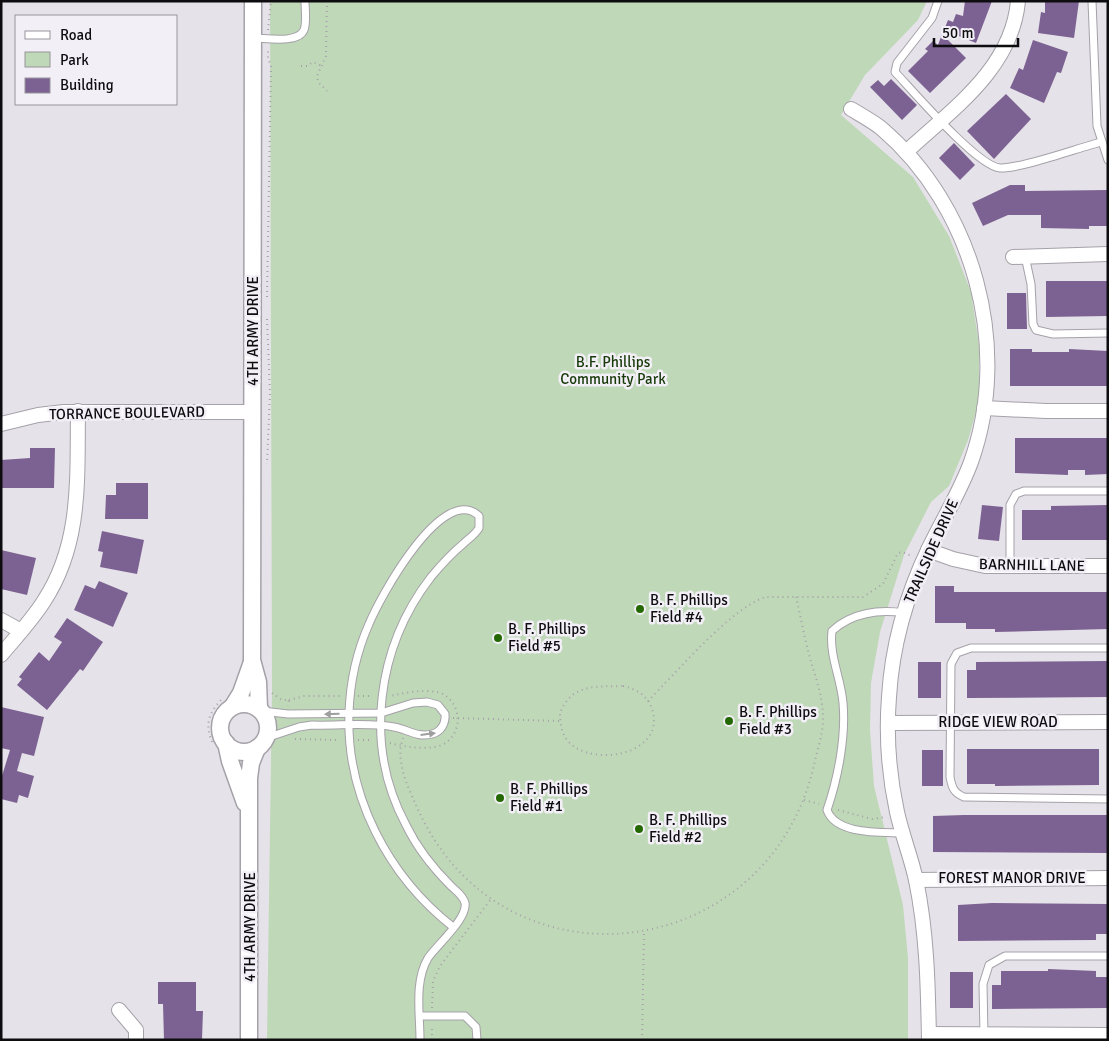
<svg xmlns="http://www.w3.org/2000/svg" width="1109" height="1041" font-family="Signika,sans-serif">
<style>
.green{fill:#bfd8b8}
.building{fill:#7c6292}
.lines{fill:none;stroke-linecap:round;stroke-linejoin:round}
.service-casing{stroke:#a5a1a8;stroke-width:9}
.minor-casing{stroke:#a5a1a8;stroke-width:16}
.tertiary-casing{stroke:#a5a1a8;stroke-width:19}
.path{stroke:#a5a2a7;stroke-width:2;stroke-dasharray:1 4;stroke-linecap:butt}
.service{stroke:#fff;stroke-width:7}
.minor{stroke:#fff;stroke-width:14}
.tertiary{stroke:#fff;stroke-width:16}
.oneway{fill:#9e9e9f}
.poi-dot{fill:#246900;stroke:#f3eff7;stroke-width:2}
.labels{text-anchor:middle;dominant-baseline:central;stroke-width:5;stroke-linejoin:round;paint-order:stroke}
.street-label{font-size:15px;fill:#0d0c0e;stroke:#f3eff7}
.park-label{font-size:15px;fill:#163a08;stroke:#f3eff7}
.poi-label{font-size:15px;fill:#0d0c0e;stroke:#f3eff7;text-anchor:start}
</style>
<rect width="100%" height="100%" fill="#e6e2e9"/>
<path class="green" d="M270,1h657l-9,19 -53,55 -24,40 72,62 36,59 22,56 8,53v56l-11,39 -19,46 -18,16 -27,53 -24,77 -9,51 -1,47 4,56 29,119 5,53v82h-641l5,-351z"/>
<g class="building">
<path d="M965,1h27l-16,42 -32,-13 4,-10 5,2 3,-8 7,2z"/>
<path d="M1045,1h34l-5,37 -36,-5 3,-21 4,1z"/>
<path d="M942,34l24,24 -36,35 -22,-22 20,-20 -3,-2 8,-8 5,4z"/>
<path d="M1033,40l35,12 -7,21 -4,-1 -13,31 -34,-15 9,-20 4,2z"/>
<path d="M891,79l26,26 -15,15 -32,-33 8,-7 6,6z"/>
<path d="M1006,94l25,25 -37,40 -27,-28z"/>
<path d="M954,143l21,22 -15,15 -21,-22z"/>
<path d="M1010,185h15v6l83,-1v36h-19v3l-48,-1v-13h-33l-25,11 -11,-23z"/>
<path d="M1046,281h62v35l-62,1z"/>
<path d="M1007,293h19l1,36h-20z"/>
<path d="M1010,349h22v3h37v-3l39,2v35h-98z"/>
<path d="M1015,438h93v36l-23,1v-5h-17v5l-53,-2z"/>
<path d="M30,448h25l-1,40h-53v-28l29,-2z"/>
<path d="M116,483h32v36h-43l1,-24h10z"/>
<path d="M982,505l21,2 -4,34 -21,-2z"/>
<path d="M1108,505v35h-86v-30h29v-4z"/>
<path d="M102,531l42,9 -7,34 -37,-7 3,-15 -5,-1z"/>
<path d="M1,550l35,8 -9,37 -26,-6z"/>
<path d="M99,581l29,12 -15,34 -39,-17 11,-25 10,4z"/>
<path d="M935,586h19v6h154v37l-113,3v-3h-29v-6h-31z"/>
<path d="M67,618l36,24 -20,29 -3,-2 -33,41 -30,-25 5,-6 -3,-2 20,-25 10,9 13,-19 -8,-5z"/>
<path d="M1108,661v36l-141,1v-28h9v-8z"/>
<rect x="918" y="662" width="23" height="36"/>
<path d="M1,707l43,10 -10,39 -12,-3 -5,18 17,5 -6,22 -9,-3 -2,8 -16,-4v-20l9,-29 -9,-2z"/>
<path d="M967,749h132v36l-104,1v-2h-28z"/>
<rect x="922" y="750" width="21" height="36"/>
<path d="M964,815h144v38l-175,-1v-36z"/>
<path d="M992,903l116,1v30h-12v6l-138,1v-36z"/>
<path d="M1048,969l48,2v6h12v31l-116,1v-24h9v-14h47z"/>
<rect x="950" y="972" width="23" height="36"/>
<path d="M158,982h38v29h7l-1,29h-38l-1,-36h-5z"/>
</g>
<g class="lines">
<defs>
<g id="service">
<path d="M938,1l-6,17 -35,45 -2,9c18,19 82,94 105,96 20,1 78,-20 101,-26"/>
<path d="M1092,1l5,125 11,34"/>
<path d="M254,38c12,0 44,6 50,-8 3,-8 1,-20 1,-29"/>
<path d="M1025,256l6,28 2,40 3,6 17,4 55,-1"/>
<path d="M1010,566v-61l6,-11 8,-3h84"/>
<path d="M1108,648h-137l-14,5 -6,11 -1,113c2,11 4,16 14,20l144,2"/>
<path d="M262,711l26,3 93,-1 32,-10 14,-1 11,3 7,9c1,9 -4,18 -13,20 -15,4 -25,-5 -38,-7 -24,-5 -57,-1 -82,-2l-13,2 -33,11"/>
<path d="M903,833c-23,-1 -67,2 -76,-23 11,-32 19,-73 16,-107 -2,-25 -14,-47 -11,-72 19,-18 47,-22 72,-18"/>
<path d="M420,1016h45l11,11 1,13"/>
<path d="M984,1035l-1,-51 6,-19 16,-9h103"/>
<path d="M420,1040c0,-27 -6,-58 8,-82 9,-13 40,-40 37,-55 -2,-8 -9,-12 -14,-17 -18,-18 -34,-38 -45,-61 -43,-80 -29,-178 25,-248 10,-12 20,-23 32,-33 5,-5 12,-9 16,-16v-12c-36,-34 -99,81 -110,108 -12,27 -19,59 -20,89 -3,83 39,163 104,214"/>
</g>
<g id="minor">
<path d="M851,109c10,6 21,12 30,19 93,79 131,219 90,334 -11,30 -28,57 -42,86 -22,46 -37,98 -40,149 -3,38 0,78 8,115 5,23 14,45 19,68 11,53 12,106 13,160"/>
<path d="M906,152c45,-42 106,-83 112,-151"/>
<path d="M1013,257l95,-3"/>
<path d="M984,408l62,3h62"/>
<path d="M1,424l37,-9 26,-3h189"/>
<path d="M928,550l25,9 32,7h123"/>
<path d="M1,620l20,11"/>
<path d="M1,655c15,-18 31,-35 43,-54 38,-58 33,-123 34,-190"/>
<path d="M888,723l220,-1"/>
<path d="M916,880l192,-2"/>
<path d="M119,1010l17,20v10"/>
<path d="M929,1034l179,1"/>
</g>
<g id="tertiary">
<path d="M253,1l-1,659 6,22 1,27"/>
<circle cx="244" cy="728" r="24"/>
<path d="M233,706l8,-13 11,-31"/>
<path d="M226,743l4,18 15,42"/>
<path d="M249,1040v-262l2,-15 6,-15"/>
</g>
</defs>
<use href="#service" class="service-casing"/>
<use href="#minor" class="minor-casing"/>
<use href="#tertiary" class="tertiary-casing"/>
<g class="path">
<path d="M327,1l-1,55 -9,20 1,6 9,9"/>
<path d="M268,30l3,-29"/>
<path d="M301,66h6l6,-4 9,4"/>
<path d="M267,297l4,-231 -3,-8v-10"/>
<path d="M267,319l3,74 -3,71"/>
<path d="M623,686c13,3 24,9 29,23 16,49 -71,61 -88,26 -3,-6 -4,-15 -4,-22 12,-30 36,-26 63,-27z"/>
<path d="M272,693l10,7h7l-1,6"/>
<path d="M358,696h15"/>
<path d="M289,700l15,-4h37"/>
<path d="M648,701c29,-29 81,-91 117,-104h98l20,-13 15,-31 4,-1 10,4"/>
<path d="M453,718l107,3"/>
<path d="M403,738c-8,21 4,48 13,67 83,193 352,161 398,-40 3,-14 8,-28 9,-42 1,-21 -6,-42 -12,-61 -6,-21 -10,-44 -15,-65"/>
<path d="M295,739l45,1"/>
<path d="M358,740h15"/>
<path d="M212,742c-7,-17 -4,-28 9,-42"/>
<path d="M390,743c15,4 44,9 57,-1 18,-14 12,-45 -10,-50 -15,-3 -32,1 -47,4"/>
<path d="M804,800l15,4"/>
<path d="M838,810l34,9 14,-2"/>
<path d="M432,1008l1,-27 7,-15 51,-67"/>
<path d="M432,1040v-15"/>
<path d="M642,1040l2,-110"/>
</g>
<use href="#service" class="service"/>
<use href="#minor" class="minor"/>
<use href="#tertiary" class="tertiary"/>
</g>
<defs><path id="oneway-solid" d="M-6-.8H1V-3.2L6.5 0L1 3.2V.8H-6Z" transform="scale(1.25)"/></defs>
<g class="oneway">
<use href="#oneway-solid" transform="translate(332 714) rotate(179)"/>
<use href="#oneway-solid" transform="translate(428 734) rotate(-7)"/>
</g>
<g class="poi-dot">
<circle cx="640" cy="609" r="5"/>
<circle cx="498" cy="638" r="5"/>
<circle cx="729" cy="721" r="5"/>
<circle cx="500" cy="798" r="5"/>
<circle cx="639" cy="829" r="5"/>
</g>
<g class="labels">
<g class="street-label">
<text transform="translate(253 331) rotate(-90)">4TH ARMY DRIVE</text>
<text transform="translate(127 413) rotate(-1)">TORRANCE BOULEVARD</text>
<text transform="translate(931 551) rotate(-66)">TRAILSIDE DRIVE</text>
<text transform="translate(1032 565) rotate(1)">BARNHILL LANE</text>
<text x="998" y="722">RIDGE VIEW ROAD</text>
<text x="1012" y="878">FOREST MANOR DRIVE</text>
<text transform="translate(250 927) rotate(-90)">4TH ARMY DRIVE</text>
</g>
<g class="park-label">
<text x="613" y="362">B.F. Phillips<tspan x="613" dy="17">Community Park</tspan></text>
</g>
<g class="poi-label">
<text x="650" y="600">B. F. Phillips<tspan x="650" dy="17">Field #4</tspan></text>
<text x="508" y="629">B. F. Phillips<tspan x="508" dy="17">Field #5</tspan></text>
<text x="739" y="712">B. F. Phillips<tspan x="739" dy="17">Field #3</tspan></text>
<text x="510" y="789">B. F. Phillips<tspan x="510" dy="17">Field #1</tspan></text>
<text x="649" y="820">B. F. Phillips<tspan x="649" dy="17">Field #2</tspan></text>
</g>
</g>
<rect width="1109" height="1041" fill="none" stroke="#0d0c0e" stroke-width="5"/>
<rect x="15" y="15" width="162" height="90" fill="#f3eff7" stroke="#97949a"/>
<rect x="25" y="31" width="25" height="8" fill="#ffffff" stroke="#97949a"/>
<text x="60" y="40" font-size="15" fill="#0d0c0e">Road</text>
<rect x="25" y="52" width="25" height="15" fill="#bfd8b8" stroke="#97949a"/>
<text x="60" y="65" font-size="15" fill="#0d0c0e">Park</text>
<rect x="25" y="78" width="25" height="15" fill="#7c6292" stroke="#97949a"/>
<text x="60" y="90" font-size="15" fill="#0d0c0e">Building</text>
<path d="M934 38v8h84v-8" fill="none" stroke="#0d0c0e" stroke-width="2.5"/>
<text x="942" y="38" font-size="15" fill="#0d0c0e" stroke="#f3eff7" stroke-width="4" paint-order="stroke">50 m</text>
</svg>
